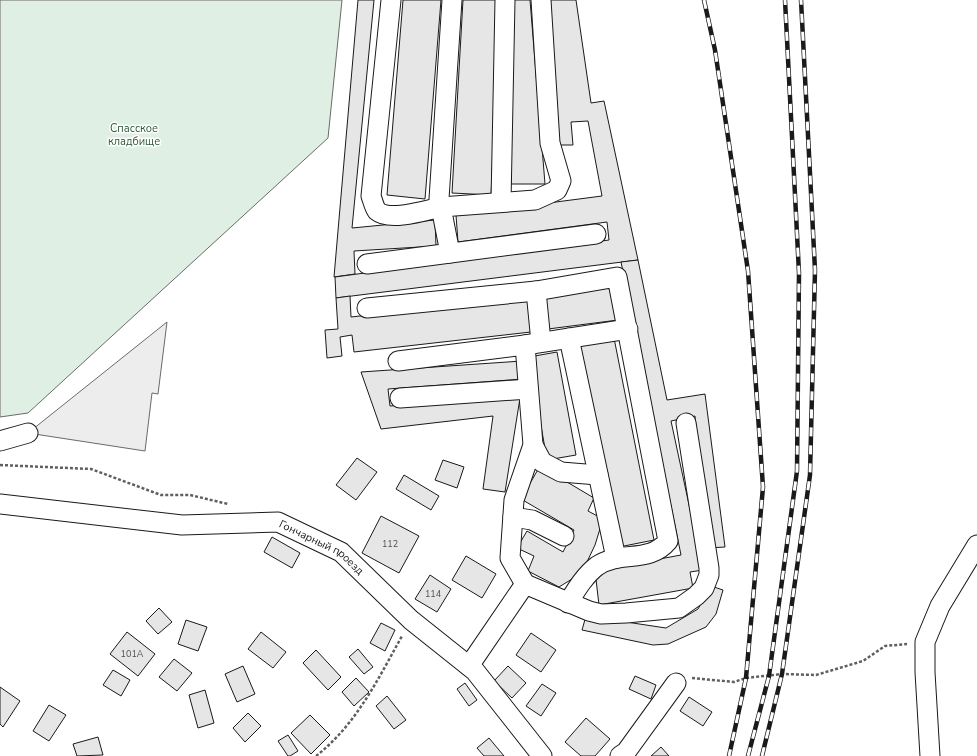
<svg xmlns="http://www.w3.org/2000/svg" width="977" height="756" font-family="'Nunito Sans',sans-serif">
<style>
.green{fill:#e0efe3;stroke:#6a6a6a}
.parking{fill:#ededed;stroke:#6a6a6a}
.building{fill:#e6e6e6;stroke:#1a1a1a}
.lines{fill:none;stroke-linecap:round;stroke-linejoin:round}
.minor-casing{stroke:#1a1a1a;stroke-width:21}
.path{stroke:#5f5f5f;stroke-width:2.5;stroke-dasharray:3 2;stroke-linecap:butt}
.minor{stroke:#fff;stroke-width:19}
.rail-casing{stroke:#1a1a1a;stroke-width:4.5}
.rail{stroke:#fff;stroke-width:3;stroke-dasharray:9;stroke-linecap:butt}
.labels{text-anchor:middle;dominant-baseline:central;stroke-width:3;stroke-linejoin:round;paint-order:stroke}
.number-label{font-size:9px;fill:#4d4d4d}
.park-label{font-size:11px;fill:#2b5a34;stroke:#fff}
.street-label{font-size:11px;fill:#1a1a1a;stroke:#fff}
</style>
<rect width="100%" height="100%" fill="#fff"/>
<path class="green" d="M0,0h342l-14,138 -300,275 -28,4z"/>
<path class="parking" d="M167,322l-9,72 -6,-1 -7,58 -117,-18z"/>
<g class="building">
<path d="M358,0h16l-22,228 83,-8 1,26 -82,5 1,23 -21,3z"/>
<path d="M403,0h38l-16,199 -38,-4z"/>
<path d="M463,0h37l-9,195 -39,-2z"/>
<path d="M510,0h20l15,184h-34z"/>
<path d="M548,0h28l15,103 13,-2 34,159 -302,38 -1,-21 274,-37 -2,-18 -149,20 -2,-27 146,-19 -14,-75 -17,1 2,23h-16z"/>
<path d="M638,260l29,140 38,-6 20,153 -17,1 -13,-132 -24,5 32,149 -13,2 3,16 -94,17 -4,-34 86,-16 -60,-293z"/>
<path d="M614,286l4,34 -70,9 -4,-34z"/>
<path d="M350,296l1,21 176,-20 4,35 -177,20 -2,-17 -12,2 2,19 -15,2 -2,-28 13,-1 -2,-31z"/>
<path d="M614,338l40,202 -35,7 -41,-202z"/>
<path d="M557,352l19,103 -29,5 -18,-103z"/>
<path d="M522,361l1,18 -135,10 2,17 130,-8 -15,94 -22,-3 10,-73 -112,13 -20,-57z"/>
<path d="M357,458l20,14 -21,28 -20,-15z"/>
<path d="M443,460l21,7 -7,21 -22,-8z"/>
<path d="M540,466l54,32 -6,13 15,8 -8,26 -9,19 -14,15 -13,8 -31,-16 6,-15 -17,-8 10,-17 36,21 11,-22 -53,-31z"/>
<path d="M404,475l35,21 -8,14 -35,-21z"/>
<path d="M381,516l38,20 -20,37 -37,-20z"/>
<path d="M272,537l28,16 -8,15 -28,-16z"/>
<path d="M466,556l30,18 -14,24 -30,-18z"/>
<path d="M430,575l21,14 -14,23 -22,-13z"/>
<path d="M711,586l12,4 -7,24 -10,13 -38,17 -15,1 -71,-15 4,-14 80,12 32,-19z"/>
<path d="M159,608l13,14 -14,12 -12,-13z"/>
<path d="M186,620l21,7 -9,24 -20,-7z"/>
<path d="M381,623l14,7 -10,21 -15,-8z"/>
<path d="M127,632l28,22 -17,22 -28,-22z"/>
<path d="M261,632l25,20 -13,16 -25,-19z"/>
<path d="M531,633l25,17 -15,22 -25,-17z"/>
<path d="M358,649l15,18 -9,7 -15,-17z"/>
<path d="M316,650l25,27 -13,13 -25,-27z"/>
<path d="M174,659l18,14 -15,18 -18,-14z"/>
<path d="M243,666l12,28 -18,8 -12,-28z"/>
<path d="M508,666l18,17 -14,15 -18,-17z"/>
<path d="M113,670l17,10 -9,16 -18,-11z"/>
<path d="M635,676l21,9 -5,14 -22,-10z"/>
<path d="M356,678l13,14 -15,14 -12,-14z"/>
<path d="M465,683l12,17 -8,6 -12,-17z"/>
<path d="M542,684l14,9 -15,23 -15,-10z"/>
<path d="M0,687l20,14 -17,26 -3,-3z"/>
<path d="M205,690l9,33 -16,5 -9,-33z"/>
<path d="M387,696l19,24 -12,9 -18,-23z"/>
<path d="M689,697l23,15 -9,14 -23,-15z"/>
<path d="M49,705l17,10 -17,26 -16,-10z"/>
<path d="M248,713l13,13 -16,16 -12,-14z"/>
<path d="M310,715l20,20 -19,19 -20,-21z"/>
<path d="M586,718l24,21 -15,17h-14l-16,-14z"/>
<path d="M288,735l10,16 -8,5h-2l-10,-15z"/>
<path d="M98,737l5,18 -26,1 -4,-12z"/>
<path d="M489,738l15,18h-20l-7,-8z"/>
<path d="M661,747l8,9h-18z"/>
</g>
<g class="lines">
<defs>
<g id="minor">
<path d="M391,0l-20,196c2,5 3,11 6,15 13,11 50,-1 64,-4l-2,-8 13,-199"/>
<path d="M501,202l4,-202"/>
<path d="M450,253l-9,-46 94,-7 22,-10 4,-9 -11,-38 -9,-143"/>
<path d="M367,264l229,-30"/>
<path d="M536,291l5,51"/>
<path d="M367,308l169,-17 81,-14 51,264c-19,23 -47,9 -71,25 -12,9 -21,24 -29,37"/>
<path d="M569,338l47,220"/>
<path d="M525,345l103,-16"/>
<path d="M398,361l127,-16 8,100 -19,55 -4,58 15,26"/>
<path d="M400,398l128,-9"/>
<path d="M0,441l28,-8"/>
<path d="M533,445l9,17 19,10 37,3"/>
<path id="s1" d="M0,504l182,21 96,-3 63,30 70,68 64,51 67,85"/>
<path d="M513,517l19,3 32,16"/>
<path d="M469,666l56,-82 64,27 12,3 25,-1 53,-5 17,-12 8,-8 5,-13v-7l-23,-145"/>
<path d="M620,756l6,-4 50,-69"/>
<path d="M930,756l-5,-84v-30l15,-36 37,-61"/>
</g>
</defs>
<use href="#minor" class="minor-casing"/>
<g class="path">
<path d="M0,465l91,4 70,26h29l38,9"/>
<path d="M692,678l42,4 12,-4 36,-4 34,1 47,-14 22,-15 22,-2"/>
<path d="M316,756c40,-31 62,-77 86,-120"/>
</g>
<use href="#minor" class="minor"/>
<defs>
<g id="rail">
<path d="M704,0l11,50 33,221 15,216 -17,191 -17,78"/>
<path d="M748,756l21,-80 28,-205 2,-198 -14,-273"/>
<path d="M762,756l20,-82 28,-199 5,-205 -14,-270"/>
</g>
</defs>
<use href="#rail" class="rail-casing"/>
<use href="#rail" class="rail"/>
</g>
<g class="labels">
<g class="number-label">
<text x="390" y="544">112</text>
<text x="433" y="594">114</text>
<text x="132" y="654">101А</text>
</g>
<g class="park-label">
<text x="134" y="128">Спасское<tspan x="134" dy="13">кладбище</tspan></text>
</g>
<g class="street-label">
<text stroke="none"><textPath href="#s1" startOffset="330">Гончарный проезд</textPath></text>
</g>
</g>
</svg>
